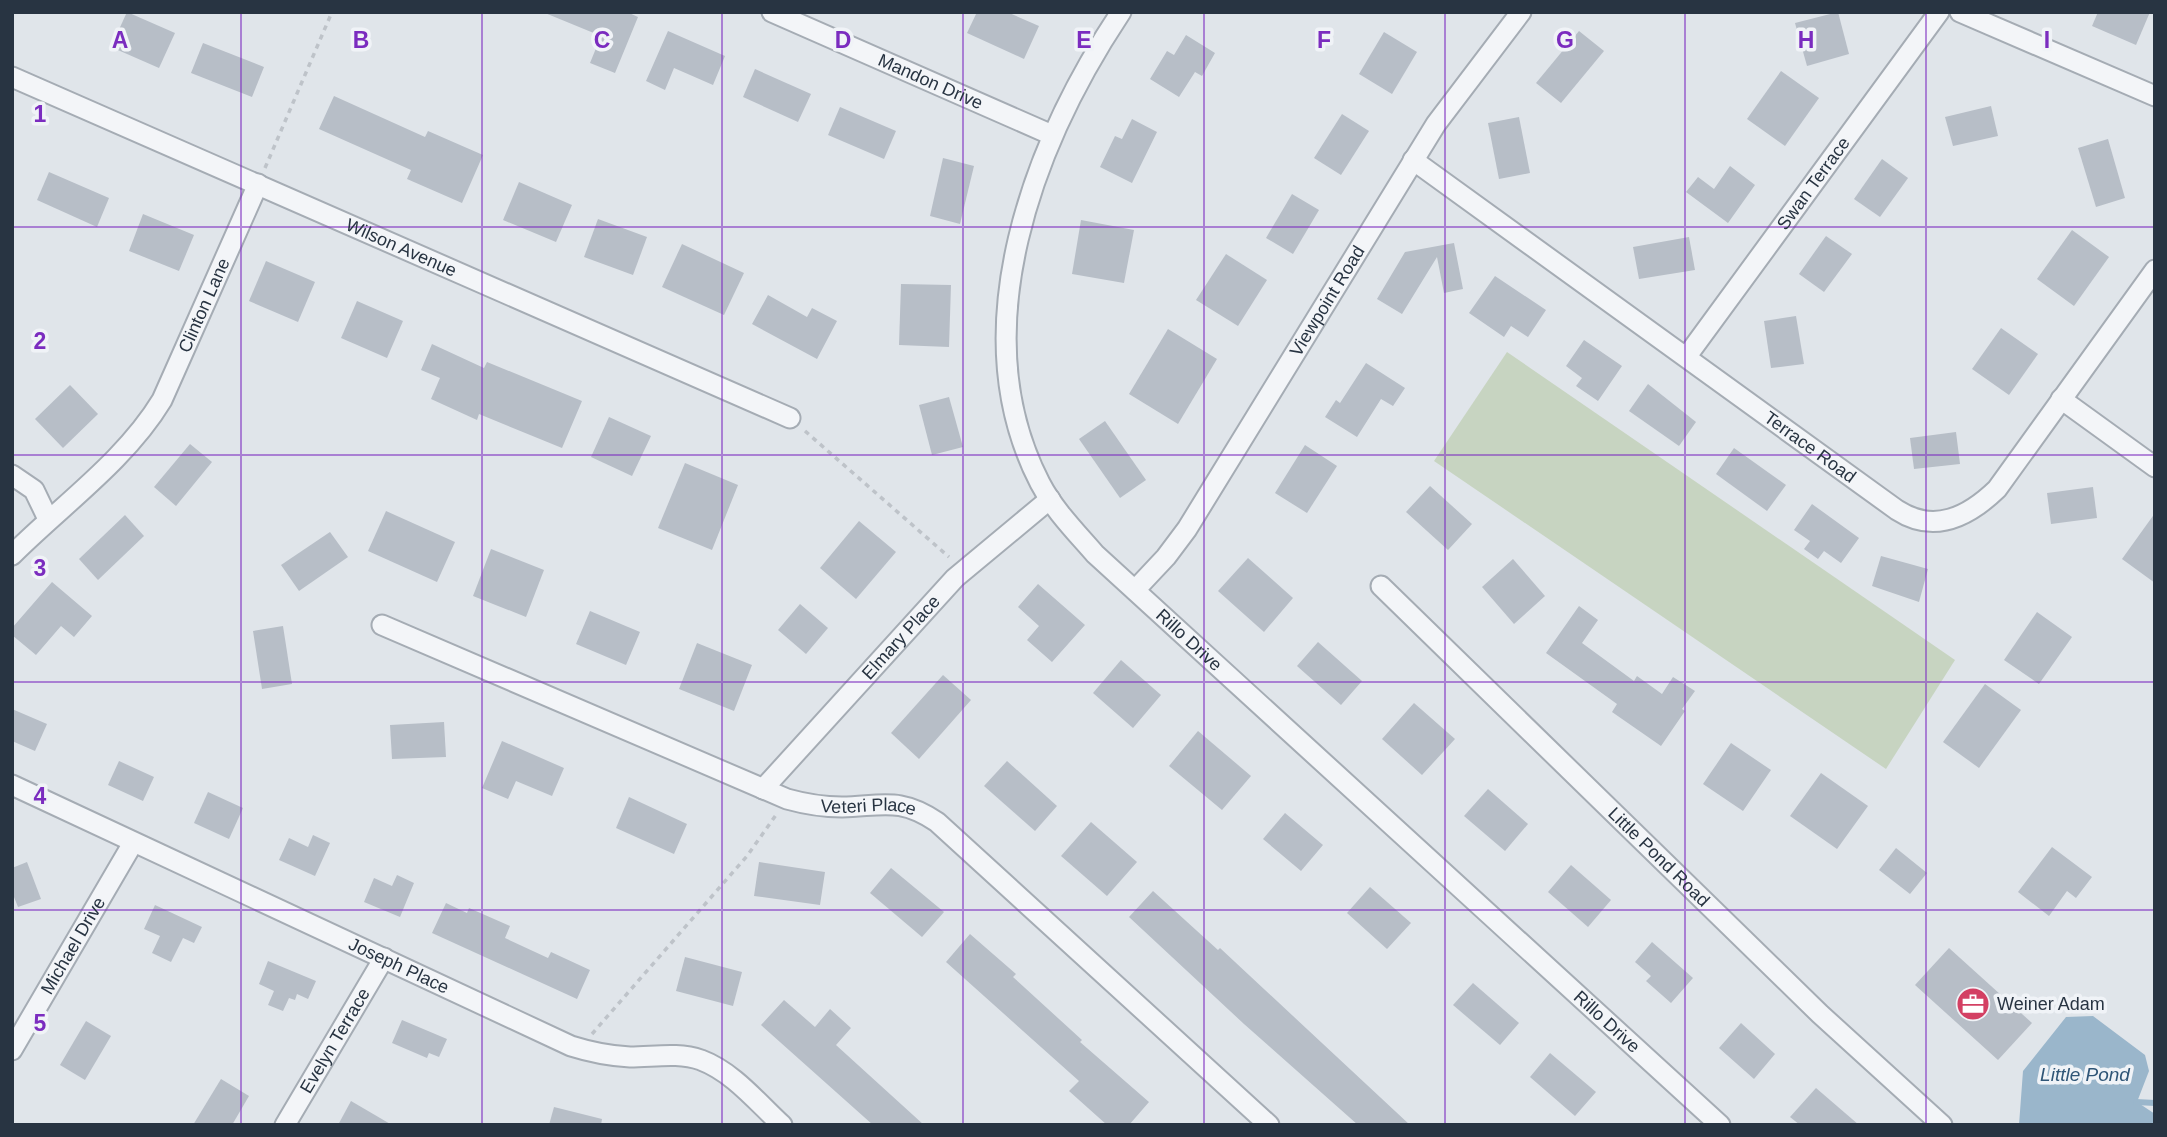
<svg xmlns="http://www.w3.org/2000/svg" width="2167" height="1137" font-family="Arial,sans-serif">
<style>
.green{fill:#c7d4c1}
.water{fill:#9ab6cb}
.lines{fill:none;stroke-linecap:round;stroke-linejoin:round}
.stream{stroke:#9ab6cb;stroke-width:6}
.building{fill:#b7bec7}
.minor-casing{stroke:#a5acb4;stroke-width:23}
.path{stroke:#bec3c9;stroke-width:3.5;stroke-dasharray:5 5;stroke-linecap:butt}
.minor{stroke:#f3f5f8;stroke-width:19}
.grid{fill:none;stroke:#7b2cbf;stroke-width:2;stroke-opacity:0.55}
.labels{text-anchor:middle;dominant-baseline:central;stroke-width:7;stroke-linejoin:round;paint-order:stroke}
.street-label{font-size:18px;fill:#283442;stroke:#f0f3f7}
.poi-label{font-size:18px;fill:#283442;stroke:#f0f3f7;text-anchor:start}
.water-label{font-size:19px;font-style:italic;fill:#305677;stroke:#f0f3f7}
.grid-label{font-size:23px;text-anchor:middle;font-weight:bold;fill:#7b2cbf;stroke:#f0f3f7;stroke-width:7;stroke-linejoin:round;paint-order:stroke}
</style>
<rect width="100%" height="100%" fill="#e0e5ea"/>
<path class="green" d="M1507,352l448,308 -69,109 -452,-308z"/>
<path class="water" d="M2093,1016l52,39 4,16 -12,31 18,12v11h-136l4,-54 43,-54z"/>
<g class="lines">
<path class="stream" d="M2136,1102l19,1"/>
</g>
<g class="building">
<path d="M127,12l48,21 -16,35 -48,-21z"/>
<path d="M627,12l11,5 -23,56 -25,-10 11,-27 -56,-23z"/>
<path d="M977,12h30l32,14 -15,33 -57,-26z"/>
<path d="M1838,12l11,42 -42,12 -12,-43z"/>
<path d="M2098,12h52l-14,33 -44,-19z"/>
<path d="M668,31l57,25 -12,29 -39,-17 -9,22 -19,-9z"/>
<path d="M1579,31l25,20 -43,52 -25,-20z"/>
<path d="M1384,32l33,20 -25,42 -33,-20z"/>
<path d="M1186,35l29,18 -13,23 -7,-4 -16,25 -29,-18 17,-28 7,4z"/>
<path d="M203,43l61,24 -12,30 -61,-24z"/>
<path d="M755,69l56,25 -13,28 -55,-25z"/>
<path d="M1781,71l38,27 -34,48 -38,-27z"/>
<path d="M334,96l91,41 3,-6 55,24 -21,48 -55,-24 4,-9 -92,-41z"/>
<path d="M1991,106l7,30 -45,10 -8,-29z"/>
<path d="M840,107l56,24 -12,28 -56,-24z"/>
<path d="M1342,114l27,17 -28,44 -27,-17z"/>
<path d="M1519,117l11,56 -31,6 -11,-56z"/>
<path d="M1132,119l25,13 -25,51 -32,-16 15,-31 7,3z"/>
<path d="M2108,139l17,59 -29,9 -18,-59z"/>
<path d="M943,158l31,8 -14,58 -30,-8z"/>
<path d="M1882,159l26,19 -28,39 -26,-18z"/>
<path d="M1730,166l25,19 -27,38 -42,-31 12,-15 16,12z"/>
<path d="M49,172l60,26 -12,29 -60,-27z"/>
<path d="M519,182l53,23 -16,37 -53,-22z"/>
<path d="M1292,194l27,16 -26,44 -27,-16z"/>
<path d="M143,214l51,21 -15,36 -50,-20z"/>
<path d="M598,219l49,18 -14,38 -49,-18z"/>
<path d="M1081,220l53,10 -10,53 -52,-9z"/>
<path d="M2072,230l37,27 -35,49 -37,-27z"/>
<path d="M1826,236l26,18 -28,38 -25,-18z"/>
<path d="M1689,237l6,33 -56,9 -6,-32z"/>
<path d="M1454,243l9,46 -19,4 -7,-36 -35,57 -25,-15 28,-47z"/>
<path d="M682,244l62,29 -20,42 -62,-28z"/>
<path d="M1226,254l41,26 -29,46 -42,-26z"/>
<path d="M266,261l49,21 -17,40 -49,-21z"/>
<path d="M1495,276l51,34 -18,27 -17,-11 -7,11 -35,-24z"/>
<path d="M901,284l50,1 -2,62 -50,-2z"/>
<path d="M768,295l39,22 5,-9 25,13 -20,38 -65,-35z"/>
<path d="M357,301l46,20 -16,37 -46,-20z"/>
<path d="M1796,316l8,48 -33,4 -7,-47z"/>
<path d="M2001,328l37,26 -29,41 -37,-26z"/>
<path d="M1168,329l49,30 -39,65 -49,-30z"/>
<path d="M1584,340l38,26 -24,35 -22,-15 6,-8 -16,-12z"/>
<path d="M432,344l52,24 3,-6 95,39 -20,47 -83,-34 -2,6 -46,-21 9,-21 -19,-8z"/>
<path d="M1366,363l39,25 -12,18 -12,-7 -24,38 -32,-20 11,-17 4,3z"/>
<path d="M1648,384l48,38 -17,24 -50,-35z"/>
<path d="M70,385l28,29 -35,34 -28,-29z"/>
<path d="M949,397l14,50 -31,8 -13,-50z"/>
<path d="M609,417l42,19 -19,40 -41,-19z"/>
<path d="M1105,421l41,59 -26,18 -41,-59z"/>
<path d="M1956,432l4,32 -46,5 -4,-31z"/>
<path d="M190,444l22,18 -36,44 -22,-19z"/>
<path d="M1305,445l32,21 -30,47 -32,-20z"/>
<path d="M1734,448l52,37 -19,26 -51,-37z"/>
<path d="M685,463l53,22 -26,65 -54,-22z"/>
<path d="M1430,486l42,38 -24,26 -42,-38z"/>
<path d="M2093,487l4,31 -46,6 -4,-31z"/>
<path d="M1812,504l47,34 -18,25 -17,-12 -6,8 -14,-10 6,-8 -16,-11z"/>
<path d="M386,511l69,31 -18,40 -69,-31z"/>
<path d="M2155,513v70l-33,-24z"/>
<path d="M125,515l19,21 -46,44 -19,-21z"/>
<path d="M859,521l37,31 -40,47 -36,-31z"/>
<path d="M330,532l18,25 -49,34 -18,-26z"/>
<path d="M491,549l53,21 -18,47 -53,-21z"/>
<path d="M1881,556l47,13 -9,33 -47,-16z"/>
<path d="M1248,558l45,40 -29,34 -46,-41z"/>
<path d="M1513,559l32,37 -31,28 -32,-37z"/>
<path d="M52,582l40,34 -18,21 -13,-11 -25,29 -24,-20v-7z"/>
<path d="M1038,584l47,41 -33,37 -25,-22 12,-14 -21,-19z"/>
<path d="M800,604l28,24 -22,26 -28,-24z"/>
<path d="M1579,606l19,14 -16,23 52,38 3,-5 25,18 11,-17 22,14 -13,18 3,2 -24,35 -49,-34 5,-8 -71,-51z"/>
<path d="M590,611l50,21 -14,33 -50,-21z"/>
<path d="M2037,612l35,25 -33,47 -35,-24z"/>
<path d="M283,626l9,58 -30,5 -9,-58z"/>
<path d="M1318,642l44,39 -21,24 -44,-39z"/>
<path d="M697,643l55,22 -18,46 -55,-22z"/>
<path d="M1121,660l40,35 -28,33 -40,-35z"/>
<path d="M943,675l28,25 -52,59 -28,-26z"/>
<path d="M1985,684l36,26 -42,58 -36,-26z"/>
<path d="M1414,703l41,36 -33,36 -40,-36z"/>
<path d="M12,709l35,15 -12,27 -23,-10z"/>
<path d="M444,722l2,35 -54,2 -2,-34z"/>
<path d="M1198,731l53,45 -29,34 -53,-44z"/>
<path d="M502,741l62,27 -12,28 -36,-15 -8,18 -26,-11z"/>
<path d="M1731,743l40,27 -28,41 -40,-27z"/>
<path d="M119,761l35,16 -11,24 -35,-16z"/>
<path d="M1007,761l50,45 -22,25 -51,-45z"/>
<path d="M1821,773l47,33 -31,43 -47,-33z"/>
<path d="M1488,789l40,35 -23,27 -41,-35z"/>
<path d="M208,792l35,16 -14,31 -35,-16z"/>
<path d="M629,797l58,27 -13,30 -58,-26z"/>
<path d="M1285,813l38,32 -22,26 -38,-32z"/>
<path d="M1091,822l46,40 -30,34 -46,-40z"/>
<path d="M313,835l17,8 -15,33 -36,-16 10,-22 19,9z"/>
<path d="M2052,847l40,30 -16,21 -9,-7 -18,25 -31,-24z"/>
<path d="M1896,848l31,25 -17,21 -31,-24z"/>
<path d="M27,862l14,37 -23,8 -6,-15v-24z"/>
<path d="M759,862l66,10 -5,33 -66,-9z"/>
<path d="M1571,865l40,35 -23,27 -40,-35z"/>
<path d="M891,868l53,44 -22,25 -52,-44z"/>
<path d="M397,875l17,8 -14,34 -36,-15 10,-24 18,8z"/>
<path d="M1370,887l41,36 -24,26 -40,-36z"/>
<path d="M1153,891l65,59 2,-2 190,177h-52l-114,-101 -115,-107z"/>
<path d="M446,903l21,10 2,-5 41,18 -5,12 43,20 3,-6 39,18 -13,29 -145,-66z"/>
<path d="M155,905l47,22 -8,16 -11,-5 -12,24 -19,-9 8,-17 -16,-7z"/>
<path d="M970,934l46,40 -3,3 69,63 -2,2 69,60 -20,23h-22l-38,-34 10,-10 -133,-119z"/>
<path d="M1652,942l41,36 -22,25 -25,-22 5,-5 -16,-14z"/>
<path d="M1949,948l83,75 -34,37 -83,-75z"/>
<path d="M685,957l57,15 -9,34 -57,-15z"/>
<path d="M268,961l48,20 -8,18 -11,-5 -2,6 -6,-2 -6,13 -15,-6 6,-14 -15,-7z"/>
<path d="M1473,983l46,40 -19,22 -47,-40z"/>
<path d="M784,1000l31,27 15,-18 21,19 -15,17 88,80h-51l-112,-100z"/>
<path d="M402,1020l45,19 -8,18 -10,-4 -2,5 -35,-15z"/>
<path d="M86,1021l25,15 -26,44 -25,-15z"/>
<path d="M1741,1023l34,31 -21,25 -35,-31z"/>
<path d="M1550,1053l46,39 -21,24 -45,-39z"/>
<path d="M221,1079l28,17 -17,29h-39z"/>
<path d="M1816,1088l43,37h-59l-10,-8z"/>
<path d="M351,1101l41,24h-54z"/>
<path d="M554,1107l48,12 -1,6h-52z"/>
</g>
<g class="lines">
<defs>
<g id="minor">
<path id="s1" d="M772,12l280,123"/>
<path id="s2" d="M1121,12c-87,131 -160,318 -81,471 14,27 36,49 55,71l625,571"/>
<path d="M1960,12l195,84"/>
<path id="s3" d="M12,77l778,341"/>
<path id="s4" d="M1413,160l484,350c37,24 71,7 100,-21l158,-219"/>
<path id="s5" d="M1687,356l252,-344"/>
<path d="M2061,399l94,68"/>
<path d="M12,475l22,15 14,29"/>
<path id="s6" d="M12,555c50,-50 113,-94 150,-155l96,-216"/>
<path id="s7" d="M1381,586l439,428 122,111"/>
<path id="s8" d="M1135,590l31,-33 21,-28 249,-405 85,-112"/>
<path id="s9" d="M382,625l405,174c18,5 35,8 55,8 41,-1 58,-10 95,15l332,303"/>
<path id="s10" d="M12,785l559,261c19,6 39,10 59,11 24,0 48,-5 71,3 32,12 56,42 81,65"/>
<path id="s11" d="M763,789l192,-211 95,-79"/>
<path id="s12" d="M12,1050l121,-207"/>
<path id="s13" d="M285,1125l99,-167"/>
</g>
</defs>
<use href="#minor" class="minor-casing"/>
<g class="path">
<path d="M265,168l67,-156"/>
<path d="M805,431l144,126"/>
<path d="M592,1034l155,-178 29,-41"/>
</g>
<use href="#minor" class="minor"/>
</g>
<path class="grid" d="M241,12v1113M482,12v1113M722,12v1113M963,12v1113M1204,12v1113M1445,12v1113M1685,12v1113M1926,12v1113M12,227h2143M12,455h2143M12,682h2143M12,910h2143"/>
<defs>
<symbol id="office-disc" viewBox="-11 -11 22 22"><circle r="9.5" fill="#d34063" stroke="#f0f3f7"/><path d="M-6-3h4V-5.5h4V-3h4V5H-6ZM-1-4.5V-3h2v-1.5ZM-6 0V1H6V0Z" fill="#fff"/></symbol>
</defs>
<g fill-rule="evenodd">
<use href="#office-disc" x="1954" y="985" width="38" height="38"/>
</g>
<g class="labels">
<g class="street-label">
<text stroke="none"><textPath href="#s1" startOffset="173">Mandon Drive</textPath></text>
<text stroke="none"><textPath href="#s5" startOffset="214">Swan Terrace</textPath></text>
<text stroke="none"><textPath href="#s3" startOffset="425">Wilson Avenue</textPath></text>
<text stroke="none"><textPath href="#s8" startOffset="348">Viewpoint Road</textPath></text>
<text stroke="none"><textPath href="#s6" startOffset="320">Clinton Lane</textPath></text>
<text stroke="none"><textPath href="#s4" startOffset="490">Terrace Road</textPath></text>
<text stroke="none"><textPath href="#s11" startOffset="205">Elmary Place</textPath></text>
<text stroke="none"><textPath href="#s2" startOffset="718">Rillo Drive</textPath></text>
<text stroke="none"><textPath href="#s9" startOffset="523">Veteri Place</textPath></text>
<text stroke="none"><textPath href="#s7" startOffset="388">Little Pond Road</textPath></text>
<text stroke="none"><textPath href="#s12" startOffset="121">Michael Drive</textPath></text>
<text stroke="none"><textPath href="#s10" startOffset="427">Joseph Place</textPath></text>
<text stroke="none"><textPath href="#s2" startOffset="1284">Rillo Drive</textPath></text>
<text stroke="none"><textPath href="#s13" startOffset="98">Evelyn Terrace</textPath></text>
</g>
<g class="poi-label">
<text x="1997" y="1004">Weiner Adam</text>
</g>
<g class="water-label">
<text x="2085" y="1074">Little Pond</text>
</g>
</g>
<g class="grid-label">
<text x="120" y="48">A</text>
<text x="361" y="48">B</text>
<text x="602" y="48">C</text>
<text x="843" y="48">D</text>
<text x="1084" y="48">E</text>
<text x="1324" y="48">F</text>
<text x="1565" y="48">G</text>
<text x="1806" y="48">H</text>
<text x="2047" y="48">I</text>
<text x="40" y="122">1</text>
<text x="40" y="349">2</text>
<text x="40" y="576">3</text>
<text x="40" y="804">4</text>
<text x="40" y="1031">5</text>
</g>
<rect width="2167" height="1137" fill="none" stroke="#283442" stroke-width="28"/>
</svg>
